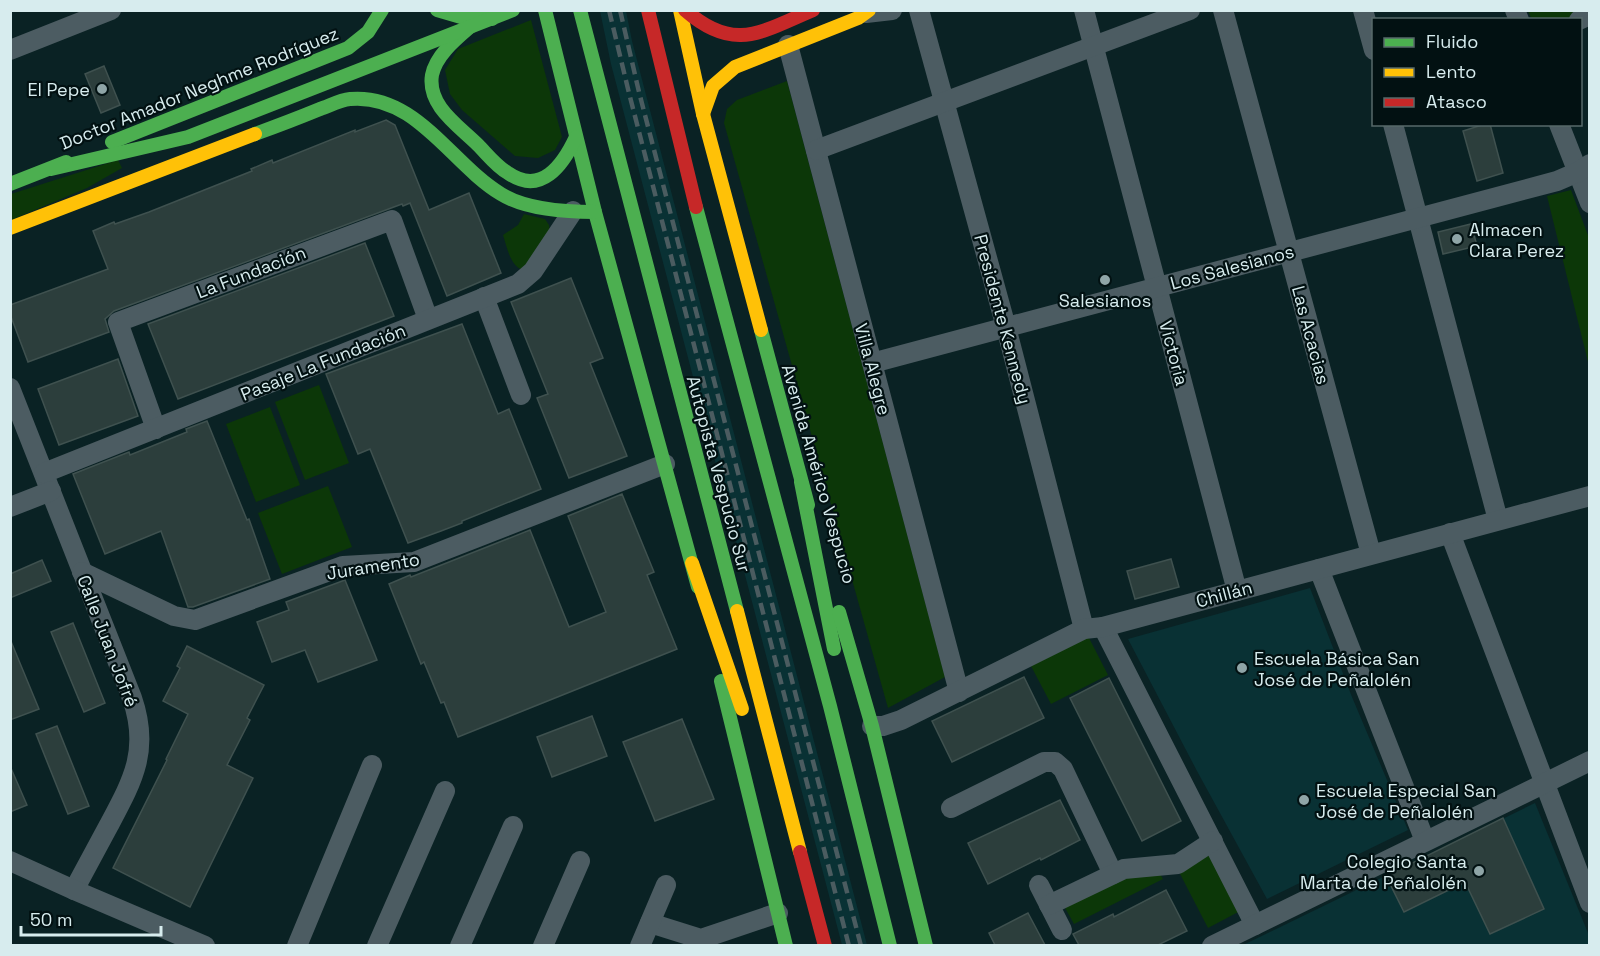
<svg xmlns="http://www.w3.org/2000/svg" width="1600" height="956" font-family="'Space Grotesk',sans-serif">
<style>
.built{fill:#093134}
.green{fill:#0c3708}
.building{fill:#2c3e3c;stroke:#3f514f;stroke-width:1.5}
.lines{fill:none;stroke-linecap:round;stroke-linejoin:round}
.street{stroke:#4c5c62;stroke-width:20}
.fast{stroke:#4caf50;stroke-width:14}
.slow{stroke:#ffc107;stroke-width:14}
.jam{stroke:#c62828;stroke-width:14}
.rail{stroke:#4b5c60;stroke-width:4.5;stroke-dasharray:12 6;stroke-linecap:butt}
.poi-dot{fill:#8fa5a7;stroke:#021112;stroke-width:2}
.labels{text-anchor:middle;dominant-baseline:central;stroke-width:4.5;stroke-linejoin:round;paint-order:stroke}
.street-label{font-size:18px;fill:#d7ecee;stroke:#021112}
.poi-label{font-size:18px;fill:#d7ecee;stroke:#021112;text-anchor:start}
</style>
<rect width="100%" height="100%" fill="#0a2224"/>
<g class="built">
<path d="M600,11h26l6,30 235,904h-25l-231,-881z"/>
<path d="M1310,588l42,109 56,133 -141,69 -70,-128 -69,-132z"/>
<path d="M1535,803l55,135 -1,8h-348z"/>
</g>
<g class="green">
<path d="M1528,11h62l-22,8 -36,1z"/>
<path d="M531,20l31,117 -7,13 -17,8 -23,-2 -53,-46 -12,-16 -5,-24 13,-21z"/>
<path d="M787,81l158,596 -57,31 -164,-585 3,-14 10,-9z"/>
<path d="M118,160l4,8 -35,20 -76,32v-26z"/>
<path d="M1571,190l18,48v128l-42,-170z"/>
<path d="M524,214l21,5 4,6 1,9 -27,36c-13,-4 -16,-23 -20,-35l15,-10z"/>
<path d="M319,385l30,78 -44,17 -30,-78z"/>
<path d="M270,407l30,78 -44,17 -30,-78z"/>
<path d="M328,486l24,61 -70,27 -24,-61z"/>
<path d="M1088,636l20,39 -57,29 -20,-38z"/>
<path d="M1211,852l31,58 -34,18 -30,-58z"/>
<path d="M1159,872l4,7 -89,45 -10,-18 62,-31z"/>
</g>
<g class="building">
<path d="M104,66l16,39 -19,8 -16,-39z"/>
<path d="M386,120l9,5 34,85 40,-17 32,80 -54,23 -37,-93 -7,3 -1,-2 -288,107 -9,8 4,13 -81,30 -18,-48v-9l98,-36 -15,-38 21,-9 1,2 34,-12 103,-41 -1,-2 21,-9 1,3 82,-33v2z"/>
<path d="M1485,124h5l13,49 -26,8 -14,-50z"/>
<path d="M1471,224l6,22 -34,8 -5,-22z"/>
<path d="M365,243l29,73 -216,83 -30,-75z"/>
<path d="M571,278l32,80 -13,5 37,93 -58,22 -32,-80 11,-4 -37,-92z"/>
<path d="M462,324l36,90 11,-5 32,80 -79,32v2l-21,8 -33,12 -38,-94 -12,5 -32,-80z"/>
<path d="M118,359l20,57 -79,29 -21,-56z"/>
<path d="M207,421l40,99 2,-1 21,60 -77,28h-5l-27,-76 -56,23 -32,-80 56,-22 1,3 57,-23 -1,-3z"/>
<path d="M622,494l32,78 -7,3 30,74 -219,88 -14,-35 -3,1 -17,-41 -3,2 -32,-80 21,-9 1,2 119,-47 39,97 37,-15 -38,-96z"/>
<path d="M1171,559l8,28 -44,12 -8,-28z"/>
<path d="M42,560l9,21 -41,17v-24z"/>
<path d="M345,580l32,80 -59,22 -13,-32 -33,12 -15,-40 32,-12 -3,-8z"/>
<path d="M73,623l32,80 -21,9 -33,-80z"/>
<path d="M10,639l29,70 -29,11z"/>
<path d="M187,646l77,39 -17,33 3,2 -23,45 26,13 -63,129 -77,-39 54,-108 -1,-1 22,-45 -25,-13 17,-33 -3,-2z"/>
<path d="M1024,677l20,41 -92,44 -20,-41z"/>
<path d="M1109,678l72,143 -39,20 -72,-143z"/>
<path d="M592,716l15,40 -55,21 -15,-40z"/>
<path d="M682,719l32,80 -59,22 -32,-79z"/>
<path d="M57,726l32,80 -21,8 -32,-80z"/>
<path d="M10,766l17,39 -17,7z"/>
<path d="M1060,800l20,40 -39,20 -1,-2 -52,26 -20,-41z"/>
<path d="M1503,818l41,91 -54,25 -25,-52 -61,30 -18,-36z"/>
<path d="M1166,890l21,41 -29,14h-79l-6,-11 40,-20 1,3z"/>
<path d="M1028,913l17,32h-50l-6,-12z"/>
</g>
<g class="lines">
<g class="street">
<path d="M919,10l87,317 78,302"/>
<path d="M1084,10l153,581"/>
<path d="M1223,10l148,544"/>
<path d="M1363,10l11,40"/>
<path d="M1515,10l4,10"/>
<path d="M866,13l26,-3"/>
<path d="M1579,20l11,-5"/>
<path d="M788,45l171,647"/>
<path d="M10,50l101,-40"/>
<path d="M1393,124l105,396"/>
<path d="M1559,124l31,79"/>
<path d="M816,150l374,-140"/>
<path d="M484,297l37,98"/>
<path d="M872,363l685,-182 21,-9 12,-8"/>
<path d="M10,388l122,310c18,52 1,82 -23,127 -12,22 -23,43 -35,65"/>
<path d="M156,429l-38,-107 274,-102 36,99"/>
<path d="M44,473l474,-189 15,-13 40,-60"/>
<path d="M10,507l41,-16"/>
<path d="M1450,533l140,370"/>
<path d="M1319,569l106,272"/>
<path d="M82,572l92,44 21,4 148,-54 71,-4 251,-98"/>
<path d="M1103,627l152,298"/>
<path d="M872,726h11l18,-6 183,-91 19,-2 487,-131"/>
<path d="M951,808l93,-46h11l8,7 50,105"/>
<path d="M10,861l64,29 131,56"/>
<path d="M1039,885l23,45"/>
<path d="M1049,905l75,-36 54,-5 35,-23"/>
<path d="M650,923l51,16 77,-26"/>
<path d="M297,946l75,-181"/>
<path d="M377,946l68,-155"/>
<path d="M460,946l53,-120"/>
<path d="M543,946l37,-85"/>
<path d="M640,946l26,-61"/>
<path d="M1212,946l378,-185"/>
</g>
<g class="fast">
<path d="M437,10l24,7 31,2"/>
<path d="M545,10l50,202 103,375"/>
<path d="M580,10l157,601"/>
<path d="M471,26c-15,13 -35,29 -39,49 -5,31 27,51 46,70 9,9 18,21 30,28 33,23 55,-8 68,-36"/>
<path d="M255,134c22,-8 43,-16 65,-25 9,-3 20,-9 30,-10 66,-6 101,65 151,95 24,15 66,18 94,18"/>
<path d="M112,142l236,-94 20,-16 14,-22"/>
<path d="M51,169l137,-32 325,-127"/>
<path d="M10,184l56,-22"/>
<path d="M696,207l134,499 60,240"/>
<path d="M761,330l47,175"/>
<path d="M801,482l33,167"/>
<path d="M839,612l33,114 54,220"/>
<path d="M721,681l65,265"/>
</g>
<g class="slow">
<path d="M680,10l23,104 58,216"/>
<path d="M703,114l10,-28 22,-19 123,-49 11,-8"/>
<path d="M10,228l245,-94"/>
<path d="M692,563l50,146"/>
<path d="M737,611l63,241"/>
</g>
<g class="jam">
<path d="M648,10l48,197"/>
<path d="M685,10c49,43 76,22 128,0"/>
<path d="M800,852l25,94"/>
</g>
<g class="rail">
<path d="M609,10l20,83 220,853"/>
<path d="M620,10l19,82 222,854"/>
</g>
</g>
<g class="poi-dot">
<circle cx="102" cy="89" r="6"/>
<circle cx="1457" cy="239" r="6"/>
<circle cx="1105" cy="280" r="6"/>
<circle cx="1242" cy="668" r="6"/>
<circle cx="1304" cy="800" r="6"/>
<circle cx="1479" cy="871" r="6"/>
</g>
<g class="labels">
<g class="street-label">
<text transform="translate(199 88) rotate(-22)">Doctor Amador Neghme Rodríguez</text>
<text transform="translate(1232 267) rotate(-15)">Los Salesianos</text>
<text transform="translate(251 272) rotate(-21)">La Fundación</text>
<text transform="translate(1003 319) rotate(75)">Presidente Kennedy</text>
<text transform="translate(1311 335) rotate(75)">Las Acacias</text>
<text transform="translate(1174 353) rotate(75)">Victoria</text>
<text transform="translate(323 362) rotate(-22)">Pasaje La Fundación</text>
<text transform="translate(873 369) rotate(75)">Villa Alegre</text>
<text transform="translate(719 474) rotate(75)">Autopista Vespucio Sur</text>
<text transform="translate(819 474) rotate(74)">Avenida Américo Vespucio</text>
<text transform="translate(373 566) rotate(-9)">Juramento</text>
<text transform="translate(1224 594) rotate(-15)">Chillán</text>
<text transform="translate(108 641) rotate(69)">Calle Juan Jofré</text>
</g>
<g class="poi-label">
<text x="90" y="89" text-anchor="end">El Pepe</text>
<text x="1469" y="229">Almacen<tspan x="1469" dy="21">Clara Perez</tspan></text>
<text x="1105" y="300" text-anchor="middle">Salesianos</text>
<text x="1254" y="658">Escuela Básica San<tspan x="1254" dy="21">José de Peñalolén</tspan></text>
<text x="1316" y="790">Escuela Especial San<tspan x="1316" dy="21">José de Peñalolén</tspan></text>
<text x="1467" y="861" text-anchor="end">Colegio Santa<tspan x="1467" dy="21">Marta de Peñalolén</tspan></text>
</g>
</g>
<rect width="1600" height="956" fill="none" stroke="#d7ecee" stroke-width="24"/>
<rect x="1372" y="18" width="210" height="108" fill="#021112" stroke="#57696a" stroke-width="1.5"/>
<rect x="1384" y="38" width="30" height="9" fill="#4caf50" stroke="#57696a" stroke-width="1.5"/>
<text x="1426" y="48" font-size="18" fill="#d7ecee">Fluido</text>
<rect x="1384" y="68" width="30" height="9" fill="#ffc107" stroke="#57696a" stroke-width="1.5"/>
<text x="1426" y="78" font-size="18" fill="#d7ecee">Lento</text>
<rect x="1384" y="98" width="30" height="9" fill="#c62828" stroke="#57696a" stroke-width="1.5"/>
<text x="1426" y="108" font-size="18" fill="#d7ecee">Atasco</text>
<path d="M21 926v9h140v-9" fill="none" stroke="#d7ecee" stroke-width="3"/>
<text x="30" y="926" font-size="18" fill="#d7ecee" stroke="#021112" stroke-width="4.5" paint-order="stroke">50 m</text>
</svg>
